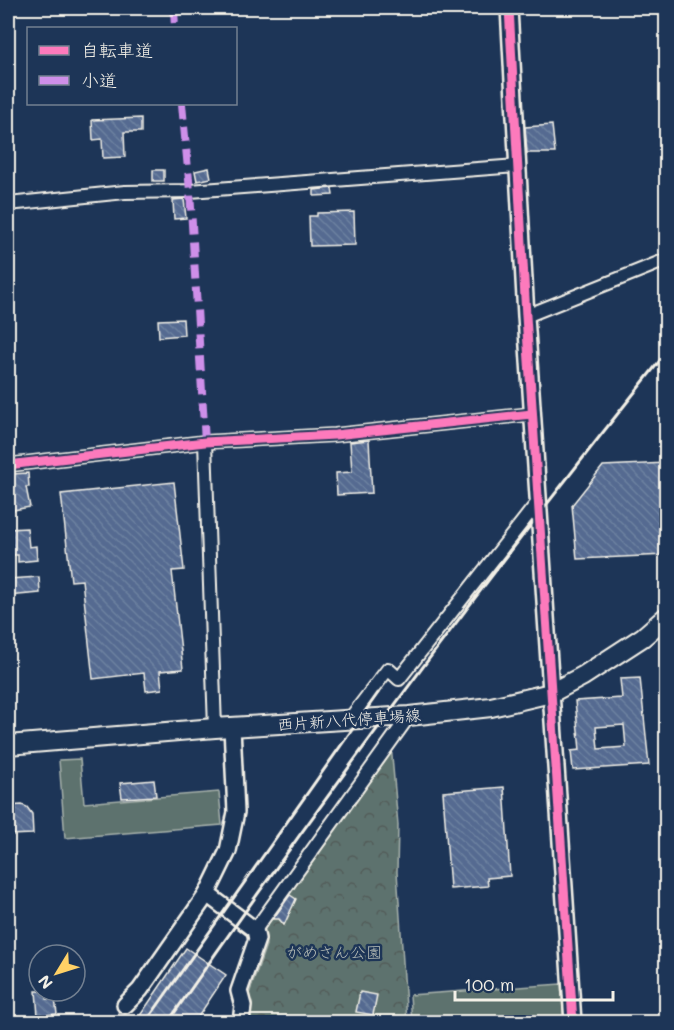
<svg xmlns="http://www.w3.org/2000/svg" width="674" height="1030" font-family="Mali,'Klee One',sans-serif">
<style>
.green{fill:#5d726e;stroke:#a8b2ab;stroke-width:1.5}
.park{fill:url(#park-crowns);stroke:#a8b2ab;stroke-width:1.5}
.building{fill:url(#building-back-hatch);stroke:#f4f1e8;stroke-width:1.5;fill-rule:evenodd}
.lines{fill:none;stroke-linecap:round;stroke-linejoin:round}
.minor-casing{stroke:#f4f1e8;stroke-width:16}
.tertiary-casing{stroke:#f4f1e8;stroke-width:20}
.secondary-casing{stroke:#f4f1e8;stroke-width:22}
.minor{stroke:#1d3557;stroke-width:12}
.tertiary{stroke:#1d3557;stroke-width:15}
.secondary{stroke:#1d3557;stroke-width:18}
.rail{stroke:#f4f1e8;stroke-width:3}
.quiet{stroke:#ce8fe9;stroke-width:8;stroke-dasharray:15 8;stroke-linecap:butt}
.cycleway-casing{stroke:#1d3557;stroke-width:13}
.cycleway{stroke:#fd7abc;stroke-width:9}
.labels{text-anchor:middle;dominant-baseline:central;stroke-width:5;stroke-linejoin:round;paint-order:stroke}
.street-label{font-size:16px;fill:#f4f1e8;stroke:#1d3557}
.park-label{font-size:16px;fill:#b8beb7;stroke:#1d3557}
</style>
<defs>
<pattern id="park-crowns" width="20" height="18" patternUnits="userSpaceOnUse" patternTransform="scale(1.5)"><rect width="20" height="18" fill="#5d726e"/><path d="M2 6a3 3 0 1 1 6 0M12 15a3 3 0 1 1 6 0" fill="none" stroke="#525b58"/></pattern>
<pattern id="building-back-hatch" width="6" height="6" patternUnits="userSpaceOnUse" patternTransform="scale(1.5)"><rect width="6" height="6" fill="#546b91"/><path d="M-1 5l2 2M0 0l6 6M5-1l2 2" fill="none" stroke="#6d81a0"/></pattern>
</defs>
<rect width="100%" height="100%" fill="#1d3557"/>
<filter id="ink" filterUnits="userSpaceOnUse"><feTurbulence type="fractalNoise" baseFrequency=".0167" numOctaves="2"/><feDisplacementMap in="SourceGraphic" scale="12" xChannelSelector="R" yChannelSelector="G"/><feConvolveMatrix kernelMatrix="1 2 1 2 8 2 1 2 1" color-interpolation-filters="sRGB"/></filter>
<g filter="url(#ink)">
<g class="green">
<path d="M80,759l4,44 135,-11 3,33 -157,13 -6,-78z"/>
<path d="M561,984l3,38h-152l-2,-27z"/>
</g>
<path class="park" d="M391,745l7,80 -1,47 10,150h-159l1,-28 17,-49 -2,-22z"/>
<g class="building">
<path d="M141,118v14h-17l1,25 -22,1 -1,-19 -9,1 -1,-20z"/>
<path d="M552,125l3,28h-28l-2,-26z"/>
<path d="M209,168l2,10 -14,3 -2,-10z"/>
<rect x="153" y="170" width="11" height="11"/>
<path d="M332,188l1,7 -19,1v-6z"/>
<path d="M184,199l2,19 -12,1 -1,-19z"/>
<path d="M354,212l1,33 -45,1 -1,-30h8v-3z"/>
<path d="M183,319l1,16 -25,2 -1,-17z"/>
<path d="M369,440l3,53 -35,2 -1,-22 16,-1 -2,-30z"/>
<path d="M666,463v92l-89,4 -5,-54 31,-39z"/>
<path d="M28,473l1,14h-3l4,20 -22,4v-33l4,-1v-3z"/>
<path d="M174,482l10,88 -12,1 11,98 -23,2 2,18 -16,2 -2,-18 -51,6 -11,-99 -11,1 -10,-87z"/>
<path d="M27,528l2,19 7,-1 1,14 -19,2v-7h-9l-1,-26z"/>
<path d="M39,577l1,16 -32,3v-17z"/>
<path d="M640,678l9,87 -76,5 -2,-19 9,-1 -5,-49 47,-3 -2,-19zM624,725l2,22 -28,2 -2,-22z"/>
<path d="M154,780l2,16 -34,2 -2,-15z"/>
<path d="M504,787l6,89 -23,2 1,8 -38,3 -7,-97z"/>
<path d="M22,805l5,2 5,7 1,20 -25,1v-29z"/>
<path d="M290,895l6,4 -12,26 -5,-6h-6z"/>
<path d="M186,948l40,27 -32,48h-59z"/>
<path d="M36,991h11v8h8l2,15 -19,2z"/>
<path d="M360,992l17,3 -4,20 -17,-3z"/>
</g>
<g class="lines">
<defs>
<g id="minor">
<path d="M8,204l117,-12 65,-1 327,-25"/>
<path d="M526,316l140,-56"/>
<path d="M205,442l10,286"/>
<path d="M8,465l197,-23 130,-7 197,-21"/>
<path d="M349,720l39,-51 11,10 139,-177"/>
<path d="M255,930l154,-214"/>
</g>
<g id="tertiary">
<path d="M509,8l17,308 47,706"/>
<path d="M232,727l4,85 -8,39 -21,43 48,36 2,9 -18,52 4,15 -2,16"/>
<path d="M125,1005l15,-15 67,-96"/>
</g>
<path id="secondary" d="M8,745l207,-17 194,-12 82,-9 60,-14 32,-17 60,-39 23,-20"/>
</defs>
<use href="#minor" class="minor-casing"/>
<use href="#tertiary" class="tertiary-casing"/>
<use href="#secondary" class="secondary-casing"/>
<use href="#minor" class="minor"/>
<use href="#tertiary" class="tertiary"/>
<use href="#secondary" class="secondary"/>
<g class="rail">
<path d="M146,1022l232,-329"/>
<path d="M168,1022c158,-229 324,-452 498,-669"/>
</g>
<g class="quiet">
<path d="M174,8l1,20"/>
<path d="M182,104l8,87 15,251"/>
</g>
<defs>
<g id="cycleway">
<path d="M509,8l17,308 47,706"/>
<path d="M8,465l197,-23 130,-7 197,-21"/>
</g>
</defs>
<use href="#cycleway" class="cycleway-casing"/>
<use href="#cycleway" class="cycleway"/>
</g>
</g>
<g class="labels">
<g class="street-label">
<text transform="translate(349 719) rotate(-4)">西片新八代停車場線</text>
</g>
<g class="park-label">
<text x="334" y="951">がめさん公園</text>
</g>
</g>
<rect width="674" height="1030" fill="none" stroke="#1d3557" stroke-width="30"/>
<rect x="15" y="15" width="644" height="1000" fill="none" stroke="#f4f1e8" stroke-width="2" filter="url(#ink)"/>
<rect x="27" y="27" width="210" height="78" fill="#1d3557" stroke="#738091" stroke-width="1.5"/>
<rect x="39" y="46" width="30" height="9" fill="#fd7abc" stroke="#738091" stroke-width="1.5"/>
<text x="81" y="57" font-size="18" fill="#f4f1e8">自転車道</text>
<rect x="39" y="76" width="30" height="9" fill="#ce8fe9" stroke="#738091" stroke-width="1.5"/>
<text x="81" y="87" font-size="18" fill="#f4f1e8">小道</text>
<g transform="translate(57 973) rotate(232)"><circle r="28" fill="#1d3557" stroke="#738091" stroke-width="1.5"/>
<path d="M0-4.5L10 22L0 15L-10 22Z" fill="#ffd166"/>
<text y="-9" font-size="16" font-weight="bold" text-anchor="middle" fill="#f4f1e8">N</text>
</g>
<path d="M455 991v9h158v-9" fill="none" stroke="#f4f1e8" stroke-width="3"/>
<text x="464" y="991" font-size="18" fill="#f4f1e8" stroke="#1d3557" stroke-width="4.5" paint-order="stroke">100 m</text>
</svg>
